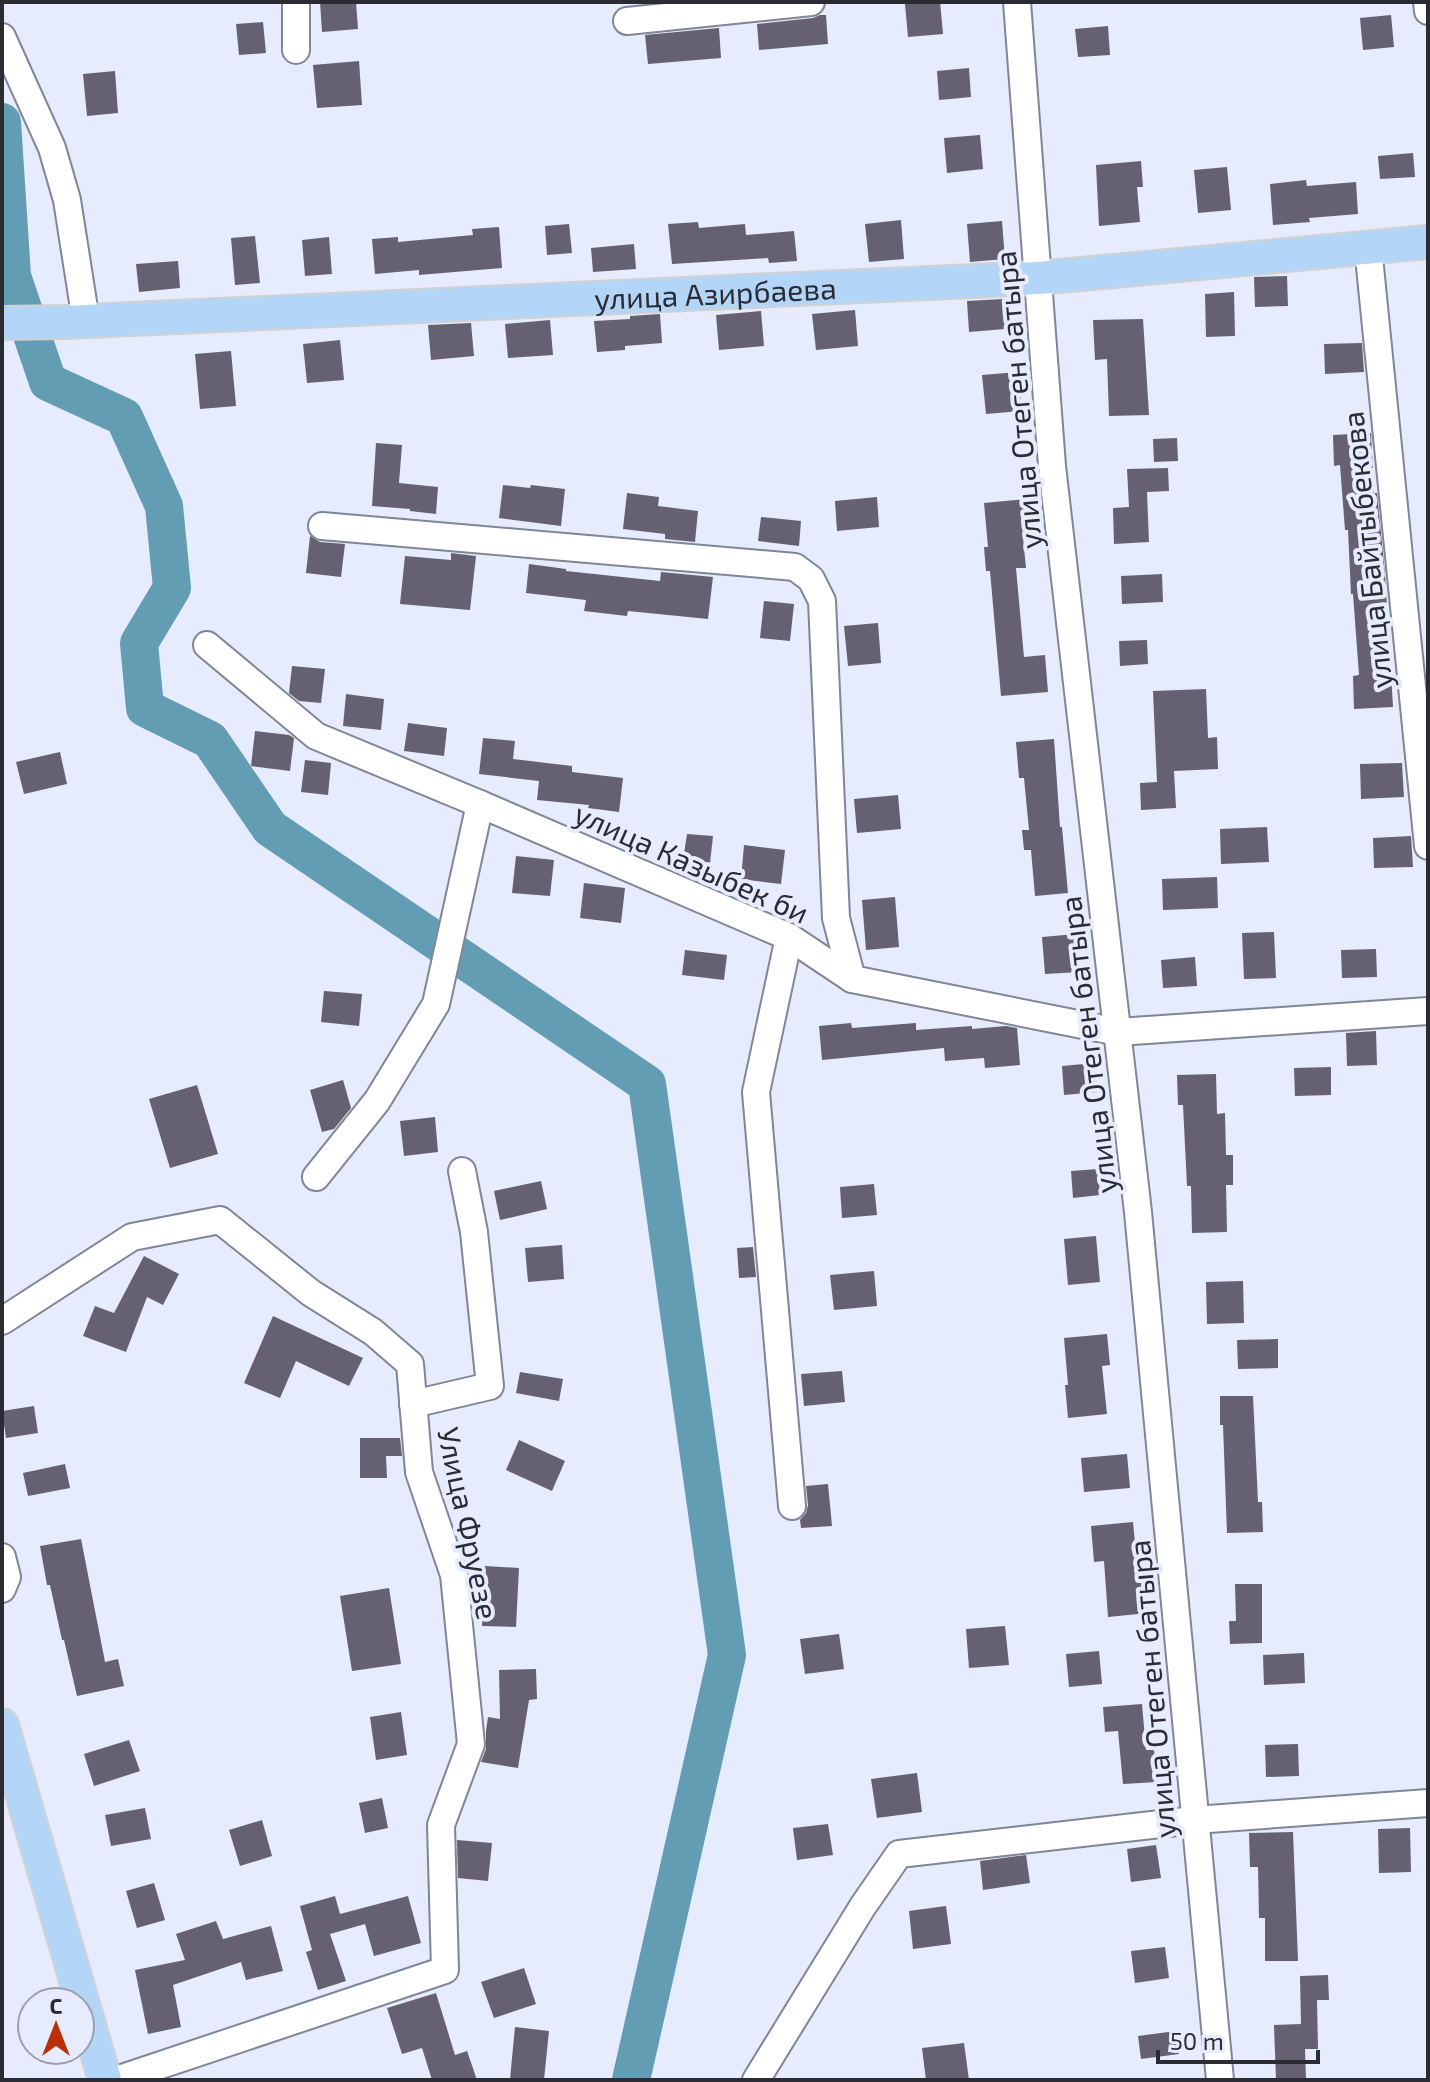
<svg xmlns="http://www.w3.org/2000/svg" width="1430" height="2082" font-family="'Exo 2',sans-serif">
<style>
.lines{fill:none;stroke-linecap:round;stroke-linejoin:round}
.river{stroke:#629db4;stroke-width:38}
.building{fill:#656170}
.minor-casing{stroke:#818696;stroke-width:30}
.major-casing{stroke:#d0d1d2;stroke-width:36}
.minor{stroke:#fff;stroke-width:26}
.major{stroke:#b3d6f8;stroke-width:32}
.labels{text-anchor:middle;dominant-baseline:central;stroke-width:8;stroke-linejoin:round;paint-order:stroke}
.street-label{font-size:30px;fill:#2b2c33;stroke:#e6ebfd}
</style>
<rect width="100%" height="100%" fill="#e6ebfd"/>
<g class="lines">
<path class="river" d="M2,122l10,154 36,106 76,35 40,89 8,82 -33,55 6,65 65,32 60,88 377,256 80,571 -96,425"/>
</g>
<g class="building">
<path d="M320,2h36l2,27 -36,3z"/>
<path d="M940,2l3,32 -35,3 -3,-33z"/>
<path d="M820,15h6l2,29 -69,6 -2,-26 56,-6z"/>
<path d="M1391,15l3,32 -31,3 -3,-32z"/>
<path d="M263,22l3,31 -27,2 -3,-31z"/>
<path d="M1108,26l2,29 -32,2 -3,-28z"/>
<path d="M719,28l2,30 -73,6 -3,-29z"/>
<path d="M359,61l3,44 -45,3 -4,-43z"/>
<path d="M969,68l2,29 -32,3 -2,-29z"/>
<path d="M115,71l3,42 -31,3 -4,-42z"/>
<path d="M980,135l3,34 -36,4 -3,-35z"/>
<path d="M1413,153l2,24 -35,2 -2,-23z"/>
<path d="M1141,161l2,26h-6l3,35 -41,4 -3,-61z"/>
<path d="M1227,167l4,43 -33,3 -4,-43z"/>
<path d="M1306,180l1,6 49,-4 2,32 -49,4 1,4 -37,3 -3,-41z"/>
<path d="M901,220l3,39 -35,3 -4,-38z"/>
<path d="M1002,221l3,38 -35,3 -3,-38z"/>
<path d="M698,222l1,6 46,-4 1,11 48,-4 3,30 -28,2 -1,-5 -96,6 -4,-40z"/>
<path d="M569,224l3,29 -25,2 -2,-29z"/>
<path d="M499,227l3,41 -83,7v-5l-44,4 -3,-35 26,-2v5l75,-7 -1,-6z"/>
<path d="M255,236l5,47 -25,2 -4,-47z"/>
<path d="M329,237l3,37 -27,2 -3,-36z"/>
<path d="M634,244l2,25 -43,3 -2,-24z"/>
<path d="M178,261l2,27 -41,4 -3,-28z"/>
<path d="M1287,276l1,30 -33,1 -1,-30z"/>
<path d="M1234,292l1,44 -29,1 -1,-43z"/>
<path d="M1003,299l2,30 -36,3 -2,-31z"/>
<path d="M855,310l3,36 -42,4 -4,-36z"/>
<path d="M761,311l3,35 -45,4 -3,-35z"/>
<path d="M660,314l2,29 -37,3v4l-28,2 -3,-31 36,-2v-3z"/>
<path d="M1143,319l6,96 -40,1 -2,-57 -12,1 -2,-40z"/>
<path d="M550,320l3,35 -45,3 -3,-34z"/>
<path d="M471,323l3,33 -43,4 -3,-35z"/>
<path d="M340,340l4,40 -37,3 -4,-39z"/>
<path d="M1362,343l2,29 -39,2 -1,-30z"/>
<path d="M231,351l5,55 -36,3 -5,-55z"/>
<path d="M1018,372l4,39 -36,3 -4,-39z"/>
<path d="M1371,433l3,60h3l8,81 8,133 -39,2 -1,-33 6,-1 -6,-81h-2l-3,-64h-3l-5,-65 -6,1 -1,-31z"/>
<path d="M1177,438l1,23 -24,1 -1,-23z"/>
<path d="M376,443l26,2 -3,38 39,4 -2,27 -26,-3v-2l-38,-3z"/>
<path d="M1168,468l1,23 -22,1 2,50 -35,2 -1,-36 16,-1 -2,-38z"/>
<path d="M503,485l27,3 1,-3 34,4 -4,37 -62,-8z"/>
<path d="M627,493l32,4 -1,9 40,5 -3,31 -30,-3v-5l-42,-5z"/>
<path d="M877,497l2,30 -42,4 -2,-30z"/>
<path d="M1027,499l3,39h-7l3,30h-10l8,89 21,-2 3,37 -47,4 -11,-125h-4l-2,-24h4l-4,-44z"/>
<path d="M761,517l40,4 -2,25 -41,-5z"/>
<path d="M310,536l10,6 25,2 -4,33 -35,-4z"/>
<path d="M451,553l25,3 -6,54 -70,-6 5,-48 46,4z"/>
<path d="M529,564l37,5v2l94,10 1,-9 52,5 -5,42 -80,-8 -1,5 -43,-5 2,-11 -60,-7z"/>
<path d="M1162,574l1,28 -41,2 -1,-28z"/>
<path d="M764,601l30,3 -4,37 -30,-3z"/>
<path d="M878,623l3,40 -33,3 -4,-40z"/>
<path d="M1147,640l1,24 -28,2 -1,-25z"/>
<path d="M292,666l33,3 -4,34 -22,-2 -10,-8z"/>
<path d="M1206,689l2,49 9,-1 1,32 -44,2 2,37 -35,2 -1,-27 17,-1 -4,-91z"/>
<path d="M346,694l38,5 -3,31 -38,-4z"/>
<path d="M408,723l39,5 -3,28 -40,-5z"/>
<path d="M255,731l34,4 5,3 -4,33 -39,-5z"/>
<path d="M483,738l32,3 -2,18 59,7v6l51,6 -4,34 -31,-4 1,-3 -52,-5 2,-19 -60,-7z"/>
<path d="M1054,739l6,88h2l6,66 -33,3 -4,-46h-7l-2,-20h7l-5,-52h-5l-3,-36z"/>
<path d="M60,752l7,32 -43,10 -8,-32z"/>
<path d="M305,760l26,3 -3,32 -27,-3z"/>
<path d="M1402,763l2,34 -43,2 -1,-35z"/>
<path d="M898,795l3,34 -44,4 -3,-34z"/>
<path d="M1267,827l2,35 -48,2 -1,-35z"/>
<path d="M687,834l26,2 -3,27 -27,-3z"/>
<path d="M1411,836l2,31 -39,1 -1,-30z"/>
<path d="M744,845l41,5 -4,34 -40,-5z"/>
<path d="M516,856l38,4 -4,36 -38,-3z"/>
<path d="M1217,877l1,31 -55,2 -1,-31z"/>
<path d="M584,883l41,5 -4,35 -41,-5z"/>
<path d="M895,897l4,50 -33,3 -4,-50z"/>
<path d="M1274,932l2,46 -32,1 -2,-46z"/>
<path d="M1076,934l3,38 -34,2 -3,-37z"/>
<path d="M1376,949l1,28 -35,1 -1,-28z"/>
<path d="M685,950l42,5 -3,25 -42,-5z"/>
<path d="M1195,957l2,29 -34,2 -2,-28z"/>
<path d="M324,991l38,3 -3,32 -38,-4z"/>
<path d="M851,1023l1,5 64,-5v7l56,-4v3l34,-3 11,2 3,37 -35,3 -1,-10 -39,3 -1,-13 -122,12 -3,-34z"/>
<path d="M1376,1031l1,34 -30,1 -1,-33z"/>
<path d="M1095,1063l3,29 -34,3 -2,-29z"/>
<path d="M1331,1067v28l-36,1 -1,-28z"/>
<path d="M1216,1074l1,40 8,-1 1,42h7v30h-7l1,47 -35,1 -1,-47h-4l-4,-81h-5l-1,-30z"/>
<path d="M343,1080l8,28 -17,21 -12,3 -12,-42z"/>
<path d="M197,1085l21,69 -48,14 -21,-69z"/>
<path d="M435,1117l3,35 -34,4 -4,-35z"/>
<path d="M1098,1169l2,26 -27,3 -2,-27z"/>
<path d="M541,1181l6,28 -47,11 -6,-29z"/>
<path d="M874,1184l3,31 -35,3 -2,-31z"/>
<path d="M1096,1236l4,46 -32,3 -4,-46z"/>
<path d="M562,1245l2,34 -36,3 -3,-34z"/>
<path d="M753,1247l3,30 -17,1 -2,-30z"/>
<path d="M144,1256l35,18 -16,31 -16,-8 -21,55 -43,-16 12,-30 19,7z"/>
<path d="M874,1271l3,35 -43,4 -4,-35z"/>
<path d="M1243,1281l1,42 -37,1 -1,-42z"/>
<path d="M273,1316l90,42 -14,28 -53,-25 -16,37 -36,-15z"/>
<path d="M1107,1334l3,31 -8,1 5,48 -39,4 -3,-33h3l-4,-47z"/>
<path d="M1278,1339v29l-40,1 -1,-29z"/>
<path d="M842,1371l3,31 -41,4 -3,-32z"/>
<path d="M520,1372l43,7 -4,22 -43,-8z"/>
<path d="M1220,1396h33l5,106h4l1,30 -36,1 -4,-108h-3z"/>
<path d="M34,1406l4,27 -32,5 -4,-27z"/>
<path d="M360,1438h40l2,18h-16l1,22h-27z"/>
<path d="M519,1440l46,21 -13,30 -46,-21z"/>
<path d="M1127,1454l3,34 -46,4 -3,-34z"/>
<path d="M65,1464l5,24 -42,8 -5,-23z"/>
<path d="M828,1484l4,42 -31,2 -1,-8 6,-7 2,-8 -2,-19z"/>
<path d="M1133,1522l5,54h7l3,37 -40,4 -4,-56 -10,1 -3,-36z"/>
<path d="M81,1539l24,123 13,-3 6,27 -47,10 -13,-56h-2l-12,-55h-3l-7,-39z"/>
<path d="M485,1566l34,2 -3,59 -34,-1z"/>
<path d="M1235,1584h27v59l-32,1 -1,-23h7z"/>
<path d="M389,1588l12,76 -49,7 -12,-75z"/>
<path d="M1005,1626l4,39 -40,3 -3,-39z"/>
<path d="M839,1634l5,35 -39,5 -5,-35z"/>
<path d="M1099,1651l3,33 -33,3 -3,-33z"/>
<path d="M1304,1653l1,30 -41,2 -1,-30z"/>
<path d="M536,1669l1,30 -8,1 -11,68 -37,-6 5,-13v-18l2,-14 12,2 -1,-49z"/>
<path d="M1142,1704l4,46h8l3,32 -34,2 -5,-53 -13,1 -2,-25z"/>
<path d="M401,1712l6,43 -31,5 -6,-43z"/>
<path d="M129,1740l11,31 -46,15 -10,-32z"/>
<path d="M1298,1744l1,32 -33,1 -1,-32z"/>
<path d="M917,1773l5,39 -45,6 -6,-39z"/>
<path d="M382,1798l6,30 -23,5 -6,-30z"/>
<path d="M145,1808l6,31 -40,7 -6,-31z"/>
<path d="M262,1820l10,36 -32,10 -11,-36z"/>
<path d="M828,1824l5,31 -36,5 -4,-32z"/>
<path d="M1410,1828l1,44 -32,1 -1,-44z"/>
<path d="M1293,1832l5,129h-33v-43h-6l-1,-51h-8l-1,-34z"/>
<path d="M457,1840l35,3 -4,38 -30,-3z"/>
<path d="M1156,1845l5,33 -30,4 -4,-33z"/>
<path d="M1026,1855l4,28 -47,7 -3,-29z"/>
<path d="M154,1883l11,37 -28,8 -11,-37z"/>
<path d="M335,1896l5,18 68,-18 13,47 -47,13 -9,-32 -35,10 16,47 -28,9 -12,-38 6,-2 -12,-44z"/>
<path d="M946,1906l5,38 -38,5 -4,-38z"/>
<path d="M216,1921l7,18 48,-13 12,45 -37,9 -5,-18 -68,23 8,42 -33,7 -13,-64 50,-10 -9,-26z"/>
<path d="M1165,1947l4,31 -34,5 -4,-32z"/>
<path d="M524,1968l12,36 -42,14 -13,-36z"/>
<path d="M1328,1975l1,25h-12l1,49h-13l1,31h-30l-2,-55 27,-1 -1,-48z"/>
<path d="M436,1993l19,62 12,-4 10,29h-45l-10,-32 -20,6 -15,-46z"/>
<path d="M515,2027l34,4 -5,49 -34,-1z"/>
<path d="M1176,2031l3,23 -38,5 -3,-23z"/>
<path d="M964,2043l5,37h-43l-4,-32z"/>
</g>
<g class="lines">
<defs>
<g id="minor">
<path d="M1017,2l35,464 86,746 82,868"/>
<path d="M1427,2l1,9"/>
<path d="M627,21l184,-19"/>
<path d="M2,37l50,111 15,52 19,121"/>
<path d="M296,50v-48"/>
<path d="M1368,247l60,599"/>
<path d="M322,526l473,41 16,12 11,22 14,317 16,61"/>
<path d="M207,645l109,91 164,68 309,133 63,42 266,53 310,-21"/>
<path d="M789,937l-33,155 36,414"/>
<path d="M316,1177l61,-76 59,-97 44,-200"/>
<path d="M2,1321l130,-84 88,-17 91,73 62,39 37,32 9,108 35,103 17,169 -30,81 4,145 -329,110"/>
<path d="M413,1404l77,-18 -16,-154 -12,-61"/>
<path d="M2,1557l5,20 -5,12"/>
<path d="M756,2080l107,-174 36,-52 296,-34 233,-17"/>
</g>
<g id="major">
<path id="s1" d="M2,323l63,-1 973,-44 390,-36"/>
<path d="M2,1725l103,355"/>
</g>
</defs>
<use href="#minor" class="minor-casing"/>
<use href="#major" class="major-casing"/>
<use href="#minor" class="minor"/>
<use href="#major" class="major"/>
</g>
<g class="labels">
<g class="street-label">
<text stroke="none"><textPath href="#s1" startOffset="714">улица Азирбаева</textPath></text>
<text transform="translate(1017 400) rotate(-95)">улица Отеген батыра</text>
<text transform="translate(1366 550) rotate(-96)">улица Байтыбекова</text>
<text transform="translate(692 862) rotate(24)">улица Казыбек би</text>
<text transform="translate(1087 1045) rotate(-97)">улица Отеген батыра</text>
<text transform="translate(469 1523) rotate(78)">Улица Фруезе</text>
<text transform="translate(1151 1689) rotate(-95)">улица Отеген батыра</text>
</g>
</g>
<rect width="1430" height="2082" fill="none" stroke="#2b2c33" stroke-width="8"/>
<g transform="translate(56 2026)"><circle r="38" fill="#e6ebfd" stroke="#9b9fac" stroke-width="2"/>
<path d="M0-6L14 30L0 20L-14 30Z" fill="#ba3006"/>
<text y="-12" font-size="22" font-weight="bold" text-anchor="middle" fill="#2b2c33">С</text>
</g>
<path d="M1158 2050v12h160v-12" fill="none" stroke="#2b2c33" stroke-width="4"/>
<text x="1170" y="2050" font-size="24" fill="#2b2c33" stroke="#e6ebfd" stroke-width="6" paint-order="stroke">50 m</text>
</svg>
